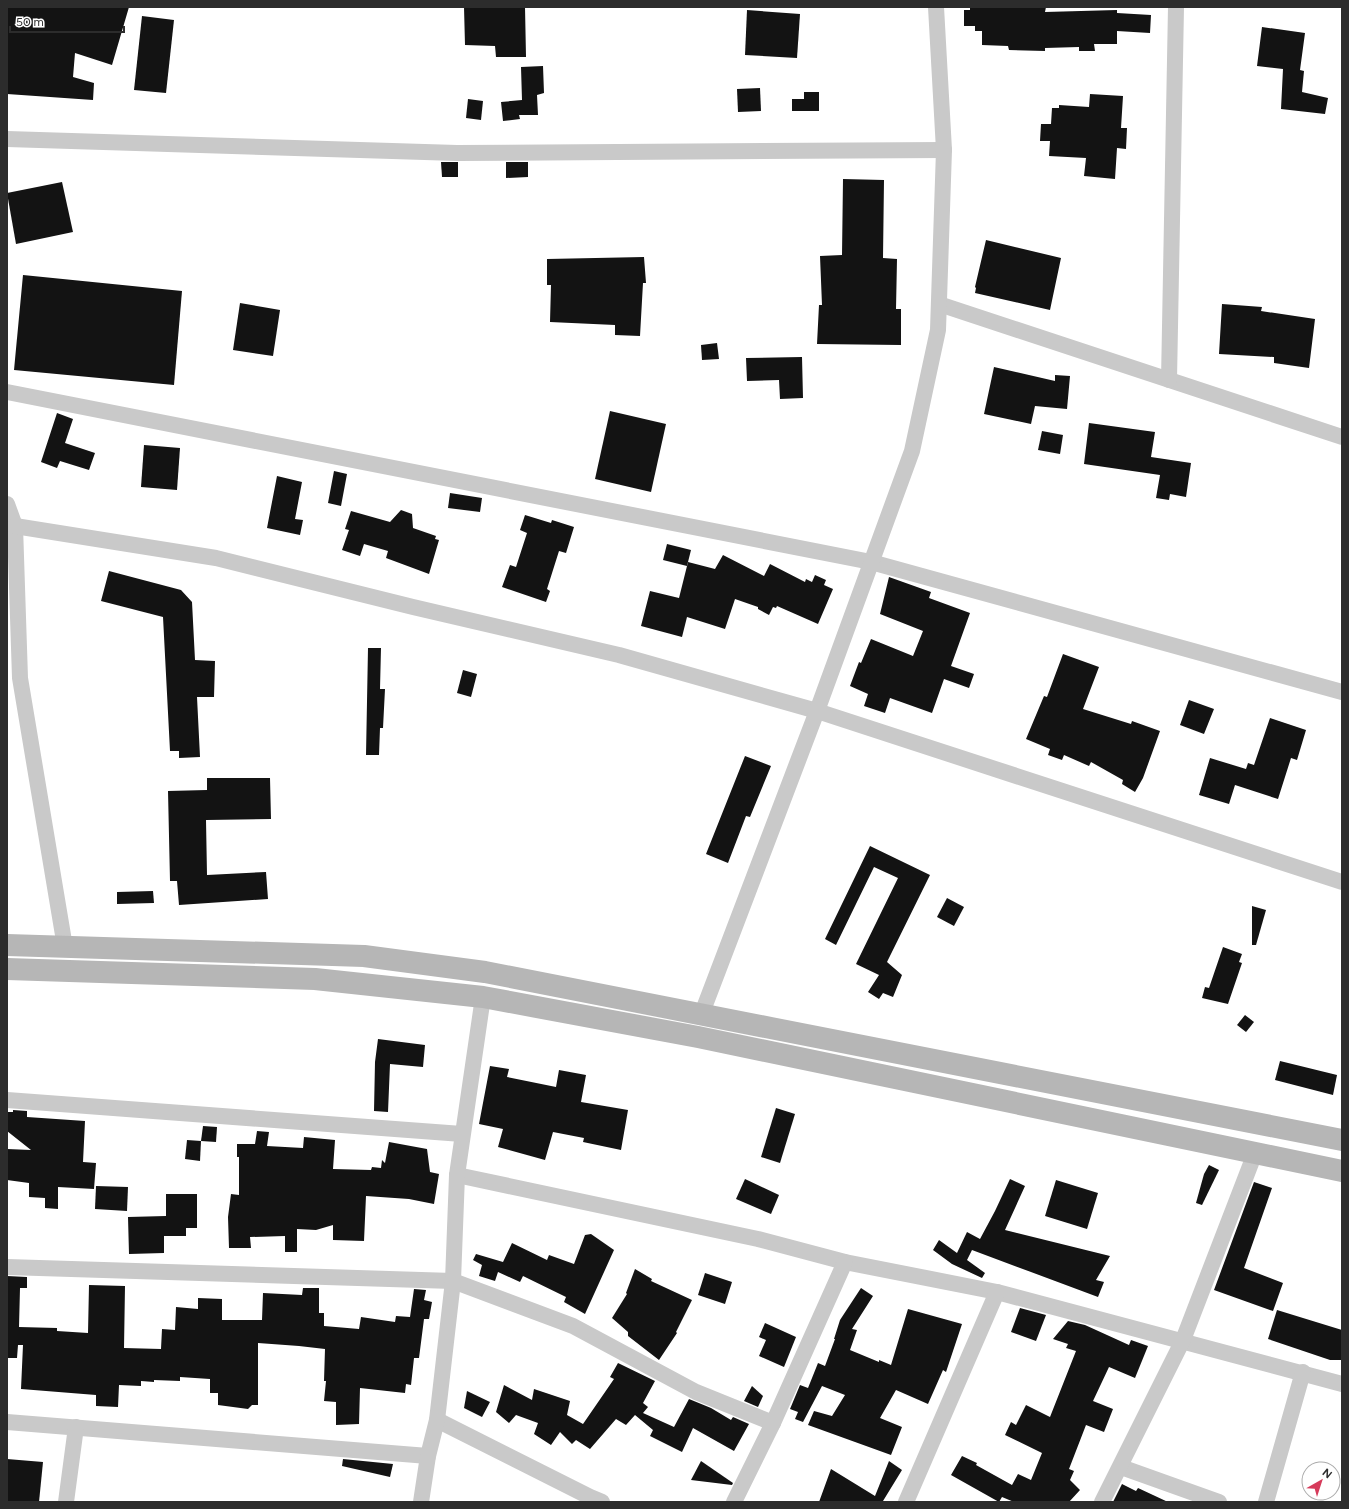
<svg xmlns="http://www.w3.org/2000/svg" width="1349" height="1509" font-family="Figtree,sans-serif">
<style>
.building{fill:#131313}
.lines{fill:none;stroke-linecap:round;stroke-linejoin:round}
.street{stroke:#c9c9c9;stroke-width:16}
.secondary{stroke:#b6b6b6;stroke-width:22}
</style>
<rect width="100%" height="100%" fill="#fff"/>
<g class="building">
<path d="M7,7h122l-17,58 -37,-12 -2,24 21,6 -1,17 -86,-6z"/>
<path d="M464,7h61l1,50h-30l-1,-11 -30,-1z"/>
<path d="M970,7h76l-1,5 72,-2v3l34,2 -1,18 -33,-2v13h-23l1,7h-16v-4l-34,1v3l-36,-1 -1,-4 -26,-1v-14h-7v-5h-11v-16h6z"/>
<path d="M747,10l53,4 -3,44 -52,-3z"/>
<path d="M142,16l32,4 -8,73 -32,-3z"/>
<path d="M1262,27l43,6 -5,37 4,1 -2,21 26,6 -3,16 -44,-5 2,-40 -26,-3z"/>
<path d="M543,66l1,27 -7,2 1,20h-19l1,4 -17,2 -2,-19 21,-2 -1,-33z"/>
<path d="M760,88l1,23 -23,1 -1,-23z"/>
<path d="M804,92h15v19h-27v-12h12z"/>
<path d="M1090,94l33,2 -2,32h6l-1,21 -9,-1 -2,31 -31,-3 2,-18 -37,-2 1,-15h-10l1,-17h10l1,-16h7v-3l30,2z"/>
<path d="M468,99l15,2 -2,19 -15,-2z"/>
<path d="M441,162h17v15h-16z"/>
<path d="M506,162h22v15l-22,1z"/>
<path d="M843,179l41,1 -1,78 14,1 -1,50h5v36l-84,-1 2,-39h3l-2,-49 22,-1z"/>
<path d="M62,182l11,50 -57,12 -9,-51z"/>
<path d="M986,240l75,18 -11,52 -75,-17 1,-5 -1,-1z"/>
<path d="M644,257l2,26h-3l-3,53 -25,-1v-10l-65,-3 1,-37h-4v-26z"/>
<path d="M23,275l159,16 -8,94 -160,-15z"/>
<path d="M240,303l40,7 -7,46 -40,-6z"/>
<path d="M1222,304l40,3 -1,4 54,8 -6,49 -35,-5v-6l-55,-3z"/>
<path d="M717,343l2,16 -17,1 -1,-15z"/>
<path d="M802,357l1,41 -23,1 -1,-19 -32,1 -1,-23z"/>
<path d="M994,367l61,14v-6l15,1 -3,33 -32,-3 -4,18 -47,-10z"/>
<path d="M610,411l56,13 -15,68 -56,-13z"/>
<path d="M57,413l16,6 -8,24 30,10 -6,17 -29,-9 -3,7 -16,-6z"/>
<path d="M1089,423l66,9 -4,25 40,6 -5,34 -16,-3 -1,6 -13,-2 4,-23 -76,-11z"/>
<path d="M1042,431l21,4 -3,19 -22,-4z"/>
<path d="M144,445l36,3 -3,42 -36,-3z"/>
<path d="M334,471l13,3 -6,32 -13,-3z"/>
<path d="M277,476l25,6 -7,37 8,1 -3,15 -33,-7z"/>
<path d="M450,493l32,5 -2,14 -32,-4z"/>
<path d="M401,510l11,4 1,14 23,8 -1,3 4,1 -10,34 -43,-16 2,-7 -24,-7 -4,12 -18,-6 7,-20 -4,-1 6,-18 39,11z"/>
<path d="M525,515l26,8 1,-3 22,7 -8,26 -7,-2 -12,38 3,2 -4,11 -44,-15 8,-22 6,2 11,-34 -7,-3z"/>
<path d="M667,544l24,6 -4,16 -24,-6z"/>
<path d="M723,555l41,21 6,-12 35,18 1,-3 6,3 3,-7 11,5 -2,5 9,4 -15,35 -41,-18 -1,2 -3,-1 -4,8 -11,-6v-2l-23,-8 -10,30 -38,-12 -5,20 -41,-11 9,-35 29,7 9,-36 27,7z"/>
<path d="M109,571l72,19 11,12 3,58 20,1 -1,36h-17l3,60 -21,1v-7h-9l-7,-134 -62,-16z"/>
<path d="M889,577l42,15 -2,6 41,15 -19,53 23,8 -5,14 -25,-9 -12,34 -42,-15 -5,15 -21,-7 4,-12 -18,-8 9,-24 2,1 10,-24 42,17 10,-25 -43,-17z"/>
<path d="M368,648h13l-1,41h5l-2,39h-3l-1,27h-13z"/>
<path d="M1063,654l36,13 -16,42 48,15 1,-3 28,10 -17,47 -8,14 -13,-8 1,-4 -32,-18 -2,4 -25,-11 -2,5 -14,-5 2,-6 -24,-10 18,-43 3,1z"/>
<path d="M463,670l14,4 -6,23 -14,-4z"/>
<path d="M1189,700l25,9 -10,25 -24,-9z"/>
<path d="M1270,718l36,12 -9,30 -6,-2 -13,41 -43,-14 -6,19 -30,-9 11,-37 36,11 2,-6 6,2z"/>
<path d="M745,756l26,10 -21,51 -4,-1 -18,47 -22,-9z"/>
<path d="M207,778h63l1,41 -65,1 1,55 59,-3 2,27 -89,6 -2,-24h-7l-2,-90 39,-1z"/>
<path d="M870,846l60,29 -43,87 15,13 -9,22 -10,-4 -4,6 -11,-7 11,-17 -23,-11 42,-86 -24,-11 -38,78 -11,-6z"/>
<path d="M153,891l1,12 -37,1v-12z"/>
<path d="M947,898l17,9 -10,19 -17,-9z"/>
<path d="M1252,906l14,4 -10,35h-4z"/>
<path d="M1223,947l19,7 -3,8 3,1 -14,41 -26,-6 3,-11 4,1z"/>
<path d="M1245,1015l9,7 -8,10 -9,-7z"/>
<path d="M378,1039l47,6 -2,22 -33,-3 -2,48 -14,-1 1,-49z"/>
<path d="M1280,1061l57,14 -4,20 -58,-15z"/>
<path d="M490,1066l19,3 -2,8 49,10 3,-17 27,5 -5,27 47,8 -7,40 -38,-8 1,-4 -31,-6 -8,28 -47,-13 5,-18 -24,-5z"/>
<path d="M776,1108l19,6 -15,49 -19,-6z"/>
<path d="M13,1110l14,1v6l58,4 -2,41 13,1 -2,26 -36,-2v22l-13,-1v-10l-16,-1v-14l-22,-3v-31l24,1 -24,-19v-19h6z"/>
<path d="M203,1126l14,1 -1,15 -15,-1z"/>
<path d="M257,1131l12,1 -2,14 36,2 1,-11 31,3 -2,29 38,1 1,-3 9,1 1,-8 3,3 4,-21 38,7 3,23 9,2 -5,30 -25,-5 -43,-3 -2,45 -31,-1v-15l-17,5 -19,-1v23h-12v-16l-35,1 1,11h-22l-1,-31 3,-23 8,1v-38h-2v-13h18z"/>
<path d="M187,1140l14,1 -1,20 -15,-2z"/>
<path d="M1209,1165l10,5 -17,35 -6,-2 8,-29z"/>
<path d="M745,1179l34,16 -8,19 -35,-15z"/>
<path d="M1010,1179l15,7 -20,44 105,26 -14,24 8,2 -6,15 -126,-47 -5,10 18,13 -3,5 -30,-14 -19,-14 6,-10 18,13 10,-21 13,7 15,-28z"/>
<path d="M1056,1180l42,13 -11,36 -42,-13z"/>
<path d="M1254,1182l18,6 -28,80 39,15 -10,28 -59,-21z"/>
<path d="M96,1186l32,1 -1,24 -32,-2z"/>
<path d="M166,1194h31v34h-11v8h-22v17l-35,1 -1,-37 38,-1z"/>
<path d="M591,1234l23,16 -29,64 -21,-12 2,-5 -43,-21 -3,6 -22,-10 -3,9 -16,-5 3,-11 -9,-5 3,-6 27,8 9,-19 35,17 2,-5 25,9 11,-29z"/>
<path d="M635,1269l17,10 -1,2 41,19 -16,32 1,1 -18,27 -31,-24v-4l-16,-14 15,-24 -1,-1z"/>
<path d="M705,1273l27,9 -7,22 -27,-9z"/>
<path d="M7,1276l20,1v11h-7l-1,39 38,1v3l31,2 1,-48 36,1 -1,62 37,1 1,-20 13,1 1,-23 22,2v-11l24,1v21h40l1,-27 39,2 1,-7h16v25h5v13l35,3 2,-12 34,5 1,-6 14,1 4,-28 12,1 -2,10 8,2 -3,17h-5l-5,39h-5l-3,27 -5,-1 -1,9 -45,-5 -1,36 -23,1v-23l-12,-1 2,-20h-2l1,-32 -26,-3 -41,-3v62h-6l-4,4 -30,-4v-12h-8v-14l-30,-2v4l-26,-1v2l-13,-1v5l-22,-1 -1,22 -22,-1v-11l-75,-6 2,-44h-5l-1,13h-10z"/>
<path d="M861,1288l12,8 -21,33 5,1 -7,20 29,12v-2l12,5 17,-56 54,15 -16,48 -3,-2 -15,34 -32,-14 -16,28 22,9 -11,28 -83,-30 6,-14 18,5 13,-21 -23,-9 -19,36 -8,-3 3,-7 -8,-3 10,-24 8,3 10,-25 7,3 10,-27h-1l6,-19z"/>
<path d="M1020,1308l26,7 -10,26 -25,-9z"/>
<path d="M1277,1310l65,20v30h-12l-62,-21z"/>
<path d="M1068,1321l17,4 44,20 2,-5 17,6 -13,32 -26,-11 -16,34 20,8 -9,23 -18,-7 -17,44 5,2 -4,9 10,10 -11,12h-55l-12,-5 -3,5 -48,-27 11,-19 15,7 -1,2 36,20 6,-11 13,6 11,-27 -37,-18 6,-13 5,3 10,-20 24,12 26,-66 -10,-3 2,-4 -15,-5z"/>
<path d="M765,1323l31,14 -12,30 -25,-11 7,-16 -7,-3z"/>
<path d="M618,1363l37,18 -12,22 5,4 -5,6 31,14 15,-28 22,9 20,12 2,-3 16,7 -15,27 -41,-23 -11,24 -32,-16 3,-6 -18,-15 -9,10 -10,-6 -26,30 -14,-9 -4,4 -12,-12 -9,13 -17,-11 4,-11 -22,-8 -7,8 -13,-11 8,-27 28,15 2,-11 36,12 -3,14 16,9 31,-45 -4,-2z"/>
<path d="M752,1386l11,10 -5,11 -14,-6z"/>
<path d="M467,1391l23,11 -8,15 -18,-9z"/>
<path d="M7,1459l36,3 -4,40h-32z"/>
<path d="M343,1459l50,5 -3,13 -48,-11z"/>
<path d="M701,1461l32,22 -1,2 -41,-5z"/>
<path d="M889,1461l13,9 -19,31 2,1h-66l12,-33 44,27z"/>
<path d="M1122,1484l14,7 2,-3 30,14h-55z"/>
</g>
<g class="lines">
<g class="street">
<path d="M7,139l450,14 487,-3"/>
<path d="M939,304l403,133"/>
<path d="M1169,380l7,-373"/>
<path d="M7,392l864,170 471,130"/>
<path d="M7,504l8,22 5,152 45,269"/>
<path d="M15,526l201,32 197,49 206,48 198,56 525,171"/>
<path d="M702,1013l115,-302 95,-260 26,-121 6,-180 -8,-143"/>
<path d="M7,1100l455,34"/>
<path d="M457,1175l301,64 87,23 152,30 345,92"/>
<path d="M7,1267l446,14 120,45 123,66 77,31"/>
<path d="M437,1420l153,77 12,5"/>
<path d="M7,1422l421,34"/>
<path d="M1121,1467l98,35"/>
<path d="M66,1502l10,-75"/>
<path d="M421,1502l7,-46 9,-36 16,-139 4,-106 26,-178"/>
<path d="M734,1502l39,-79 72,-161"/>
<path d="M906,1502l91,-210"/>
<path d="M1102,1502l81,-162 72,-187"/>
<path d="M1266,1502l37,-130"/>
</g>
<g class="secondary">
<path d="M7,945l357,11 121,16 857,168"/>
<path d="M7,969l308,10 168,18 215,40 644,134"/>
</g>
</g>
<rect width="1349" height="1509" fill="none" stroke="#2c2c2c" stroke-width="16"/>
<g transform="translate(1321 1481) rotate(39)"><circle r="19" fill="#ffffff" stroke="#ababab"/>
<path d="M0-3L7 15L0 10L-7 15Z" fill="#d63a5a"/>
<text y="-6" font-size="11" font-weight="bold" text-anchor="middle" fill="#2c2c2c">N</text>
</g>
<path d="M10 26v6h114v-6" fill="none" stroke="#2c2c2c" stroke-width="2"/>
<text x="16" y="26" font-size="12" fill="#2c2c2c" stroke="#ffffff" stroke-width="3" paint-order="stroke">50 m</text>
</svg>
